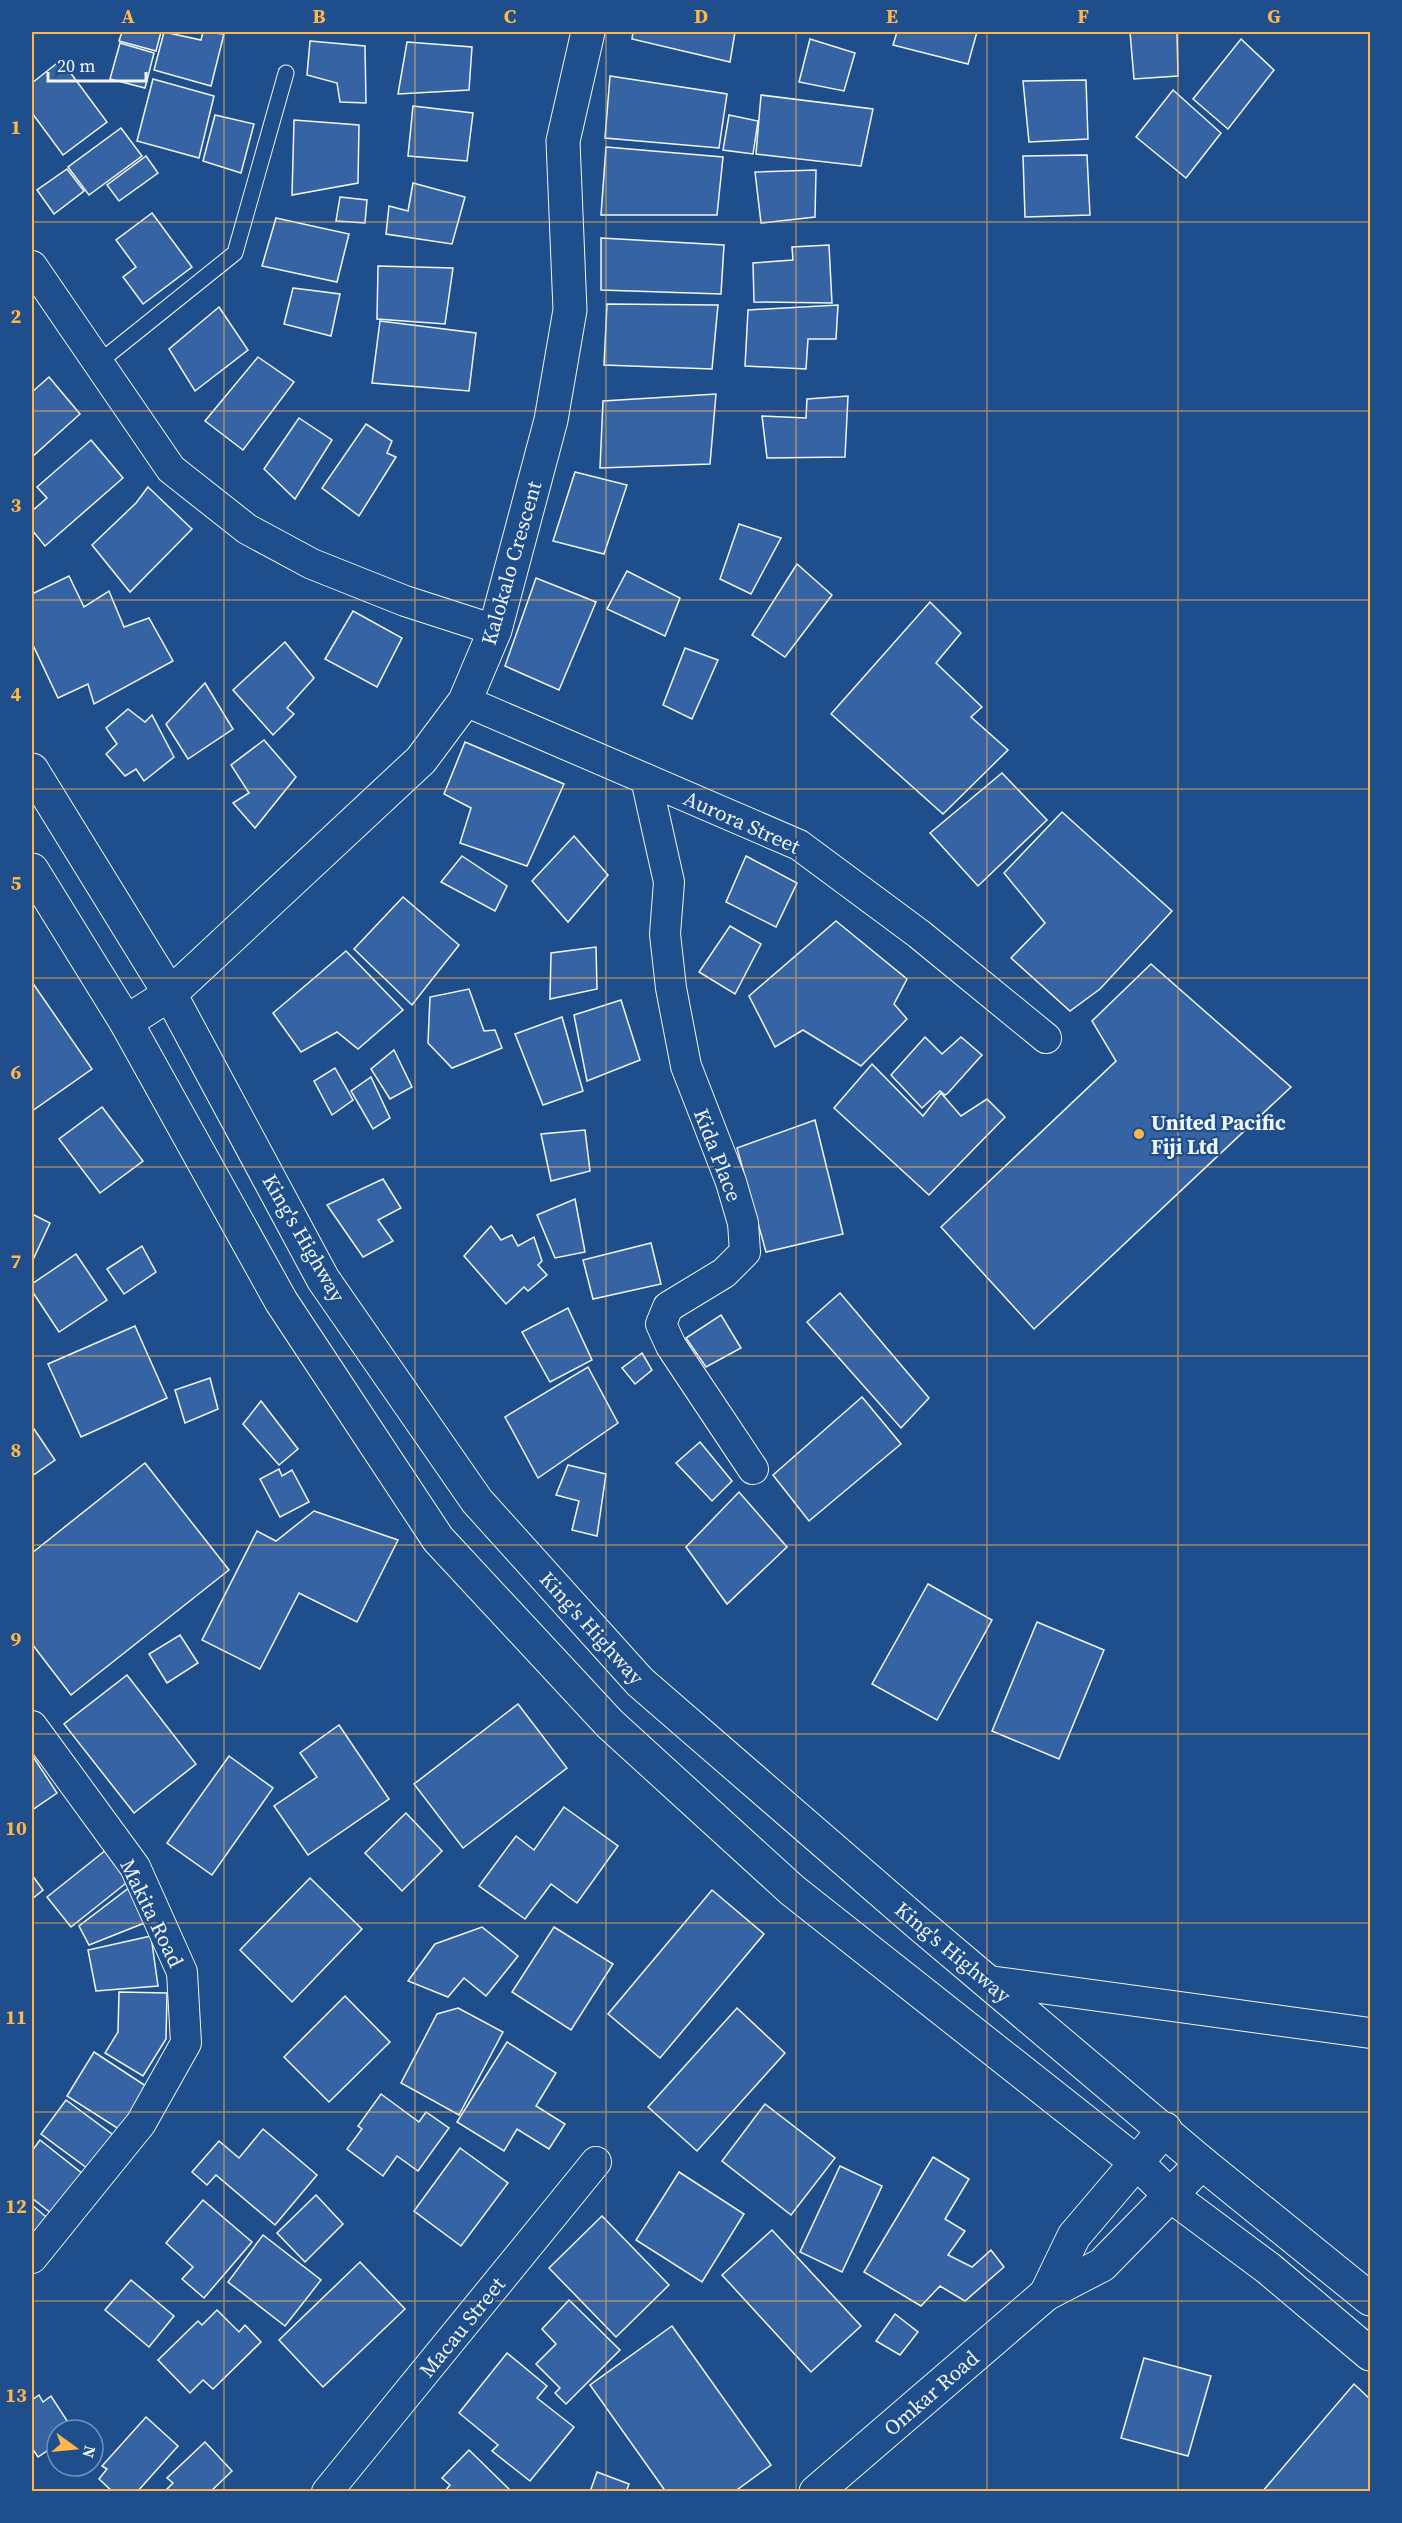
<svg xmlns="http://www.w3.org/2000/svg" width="1402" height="2523" font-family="'Source Serif 4',serif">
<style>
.building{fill:#3563a3;stroke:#f2f6ff;stroke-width:1.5}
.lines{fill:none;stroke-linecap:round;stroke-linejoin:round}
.service-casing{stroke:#f2f6ff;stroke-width:17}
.minor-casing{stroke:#f2f6ff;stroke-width:32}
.tertiary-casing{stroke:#f2f6ff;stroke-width:35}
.trunk-casing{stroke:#f2f6ff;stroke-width:35}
.service{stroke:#1f4e8c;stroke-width:15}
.minor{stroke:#1f4e8c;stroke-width:30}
.tertiary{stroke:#1f4e8c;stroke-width:33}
.trunk{stroke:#1f4e8c;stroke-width:33}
.grid{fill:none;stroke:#ffb74d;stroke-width:1.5;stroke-opacity:0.55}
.poi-dot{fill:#ffb74d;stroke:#1f4e8c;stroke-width:2}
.labels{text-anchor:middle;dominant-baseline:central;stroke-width:4.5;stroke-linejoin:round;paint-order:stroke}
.street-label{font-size:21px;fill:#f2f6ff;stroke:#1f4e8c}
.poi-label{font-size:21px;font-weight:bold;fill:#f2f6ff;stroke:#1f4e8c;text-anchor:start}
.neatline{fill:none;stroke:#ffb74d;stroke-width:2}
.grid-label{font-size:20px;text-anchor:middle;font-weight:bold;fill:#ffb74d}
</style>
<rect width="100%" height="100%" fill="#1f4e8c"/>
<g class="building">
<path d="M122,32h39l-5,19 -37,-10z"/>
<path d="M164,32l37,8 2,-8 21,2 -13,52 -57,-16z"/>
<path d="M633,32h102l-5,30 -98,-23z"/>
<path d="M897,32h80l-9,32 -75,-19z"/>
<path d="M1130,32h47l1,44 -44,3z"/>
<path d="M810,39l45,14 -11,38 -45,-9z"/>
<path d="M1241,39l33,31 -46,59 -35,-30z"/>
<path d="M310,41l55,5 1,57 -26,-1 -3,-19 -30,-8z"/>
<path d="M407,42l65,5 -3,43 -71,4z"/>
<path d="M120,43l34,10 -9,35 -35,-9z"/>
<path d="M61,60l46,62 -44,33 -31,-42v-30z"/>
<path d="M610,76l117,18 -8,54 -114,-10z"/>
<path d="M153,79l61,17 -15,62 -62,-17z"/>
<path d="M1086,80l2,59 -59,3 -6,-61z"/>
<path d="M1173,90l48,43 -35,45 -50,-41z"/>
<path d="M761,95l112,14 -12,57 -105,-12z"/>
<path d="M413,106l60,7 -6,48 -59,-5z"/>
<path d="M215,115l39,9 -13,49 -38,-12z"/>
<path d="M729,115l29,6 -5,33 -30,-4z"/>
<path d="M294,120l65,5 -1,58 -66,12z"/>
<path d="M121,128l21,28 -53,39 -21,-28z"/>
<path d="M606,147l117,10 -6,58h-116z"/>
<path d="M1087,155l3,60 -65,2 -2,-61z"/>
<path d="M146,156l12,17 -39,28 -12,-16z"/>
<path d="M67,169l17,22 -30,23 -17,-24z"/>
<path d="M816,170l-1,47 -54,6 -6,-51z"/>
<path d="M413,183l52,14 -13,47 -66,-10 3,-28 19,5z"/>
<path d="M340,197l27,3 -2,23 -29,-2z"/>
<path d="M152,213l40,54 -49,37 -20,-27 13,-10 -20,-27z"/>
<path d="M276,218l73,16 -12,48 -75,-16z"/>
<path d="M601,238l123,7 -3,49 -120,-4z"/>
<path d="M829,245l3,58 -78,-1 -1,-39 40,-3 -1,-13z"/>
<path d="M378,266l75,2 -8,56 -68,-5z"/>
<path d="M293,288l47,6 -9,42 -47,-12z"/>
<path d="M607,304l111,1 -6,64 -108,-4z"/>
<path d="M838,305l-2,34h-28l-2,30 -61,-3 3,-56z"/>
<path d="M219,307l29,43 -53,41 -26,-42z"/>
<path d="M380,321l96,12 -7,58 -97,-8z"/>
<path d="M258,357l36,25 -51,68 -38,-29z"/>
<path d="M49,377l31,37 -48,43v-65z"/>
<path d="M716,394l-6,70 -110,4 3,-67z"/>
<path d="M848,396l-3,61 -78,1 -5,-42 44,2 1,-19z"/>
<path d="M299,418l33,22 -37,59 -31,-30z"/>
<path d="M366,424l26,17 -5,12 9,4 -37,59 -37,-28z"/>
<path d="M91,440l32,38 -78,68 -13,-16v-19l15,-13 -10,-11z"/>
<path d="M575,472l52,13 -23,69 -51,-13z"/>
<path d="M148,487l44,42 -62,63 -38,-47 44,-42z"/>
<path d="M739,524l42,14 -30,56 -31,-15z"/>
<path d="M797,564l35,31 -47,62 -33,-22z"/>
<path d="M627,571l53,27 -15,38 -58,-27z"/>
<path d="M69,576l15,31 25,-16 15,36 25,-9 24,43 -79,43 -6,-20 -30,14 -26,-55v-49z"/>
<path d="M536,578l60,24 -37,88 -54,-24z"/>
<path d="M930,602l31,31 -25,30 46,44 -11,10 37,33 -65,64 -112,-100z"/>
<path d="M353,611l49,27 -25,49 -52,-28z"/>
<path d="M285,642l29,36 -27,30 7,6 -21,21 -40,-45z"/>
<path d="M685,648l33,12 -26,59 -29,-14z"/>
<path d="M205,683l28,46 -45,30 -22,-35z"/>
<path d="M128,709l17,13 7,-7 22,42 -30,24 -8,-12 -11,7 -19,-22 11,-10 -11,-16z"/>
<path d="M264,740l32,37 -41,51 -22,-25 16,-10 -18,-28z"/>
<path d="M465,742l99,42 -37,82 -67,-23 11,-35 -27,-14z"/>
<path d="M1002,773l45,47 -69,66 -48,-53z"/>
<path d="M1062,812l110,99 -72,78 -30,22 -59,-53 34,-35 -41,-50z"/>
<path d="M574,836l34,39 -40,47 -36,-41z"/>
<path d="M462,856l45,30 -12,25 -54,-29z"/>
<path d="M746,856l51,27 -21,44 -50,-25z"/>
<path d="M403,897l56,48 -47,60 -58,-56z"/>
<path d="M836,921l71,58 -13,25 13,15 -46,47 -58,-36 -28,17 -26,-51z"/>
<path d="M730,926l31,18 -26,50 -36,-22z"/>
<path d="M596,947l1,42 -47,10 1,-46z"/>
<path d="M346,951l57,59 -45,39 -21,-17 -36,20 -28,-39z"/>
<path d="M1151,964l140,123 -257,242 -93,-102 175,-166 -24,-40z"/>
<path d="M32,982l60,87 -60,42z"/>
<path d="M469,989l15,42 11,-1 7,18 -50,20 -24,-25 2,-46z"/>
<path d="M621,1000l19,60 -53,21 -13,-66z"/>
<path d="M562,1017l21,74 -40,14 -28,-71z"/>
<path d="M925,1037l17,17 19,-17 21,18 -34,38 -3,2 -5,-4 -18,17 -31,-33z"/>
<path d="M394,1050l18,37 -22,12 -19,-30z"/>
<path d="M872,1064l51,52 18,-23 20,23 26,-17 18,18 -76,78 -95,-87z"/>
<path d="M335,1068l18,32 -21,15 -18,-34z"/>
<path d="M371,1077l19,41 -17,11 -22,-38z"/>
<path d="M102,1107l41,54 -43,32 -41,-54z"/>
<path d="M815,1120l28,114 -77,18 -29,-104z"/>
<path d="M585,1130l5,41 -39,10 -10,-47z"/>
<path d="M383,1179l18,29 -23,12 15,21 -30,16 -36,-52z"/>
<path d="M575,1199l10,53 -30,6 -18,-43z"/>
<path d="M32,1214l18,9 -18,39z"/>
<path d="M491,1226l10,14 11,-5 6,11 16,-9 8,24 -4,4 9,10 -19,16 -4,-4 -18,17 -42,-48z"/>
<path d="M651,1243l10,41 -68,15 -10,-39z"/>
<path d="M142,1246l14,26 -32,22 -17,-25z"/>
<path d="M76,1254l31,46 -48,32 -27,-41v-7z"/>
<path d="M840,1293l89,105 -28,30 -94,-106z"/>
<path d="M568,1308l24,52 -42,22 -28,-50z"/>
<path d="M721,1315l20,33 -35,19 -20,-29z"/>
<path d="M135,1326l32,72 -86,39 -33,-73z"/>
<path d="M642,1353l10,17 -17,14 -13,-16z"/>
<path d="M588,1367l30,56 -80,55 -33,-61z"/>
<path d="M210,1378l8,31 -33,14 -10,-33z"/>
<path d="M862,1397l39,47 -92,77 -36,-46z"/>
<path d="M261,1401l37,48 -19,16 -36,-41z"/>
<path d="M32,1426l23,34 -23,16z"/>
<path d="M700,1442l32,39 -20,20 -36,-38z"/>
<path d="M145,1463l84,107 -158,125 -39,-51v-91z"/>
<path d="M568,1465l38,9 -9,62 -25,-6 7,-29 -23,-6z"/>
<path d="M279,1469l3,7 10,-6 17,32 -29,15 -20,-38z"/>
<path d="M739,1492l48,55 -60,57 -41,-57z"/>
<path d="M314,1511l84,29 -41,82 -58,-29 -39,76 -58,-29 55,-109 19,10z"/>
<path d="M928,1584l64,36 -55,100 -65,-36z"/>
<path d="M1037,1622l67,28 -45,109 -67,-28z"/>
<path d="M180,1635l18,28 -31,20 -18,-29z"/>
<path d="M127,1675l69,89 -62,49 -70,-89z"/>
<path d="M518,1704l49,64 -104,80 -49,-64z"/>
<path d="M339,1725l50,74 -81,56 -34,-49 43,-29 -17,-24z"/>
<path d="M32,1755l25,38 -25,17z"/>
<path d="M229,1756l44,32 -61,87 -45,-32z"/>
<path d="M564,1807l54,39 -41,57 -26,-19 -26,35 -46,-33 37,-50 18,14z"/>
<path d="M406,1813l36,38 -40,40 -37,-38z"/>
<path d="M106,1850l24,30 -59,47 -24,-30z"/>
<path d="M32,1875l11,15 -11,9z"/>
<path d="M310,1878l52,51 -70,73 -52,-52z"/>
<path d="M134,1884l13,38 -58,23 -10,-19z"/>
<path d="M712,1890l52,44 -104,124 -52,-44z"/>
<path d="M482,1927l36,29 -32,40 -22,-18 -16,19 -40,-16 27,-37z"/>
<path d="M554,1927l59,37 -42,66 -59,-38z"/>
<path d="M151,1936l7,50 -62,5 -8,-41z"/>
<path d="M119,1992l48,1 -1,46 -23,37 -38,-23 13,-21z"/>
<path d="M345,1996l45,46 -61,60 -45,-45z"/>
<path d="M458,2008l45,24 -44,83 -58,-32 36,-69z"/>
<path d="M737,2008l48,45 -88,98 -49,-44z"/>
<path d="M507,2042l49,31 -20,33 29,18 -16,25 -32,-20 -13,22 -47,-29z"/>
<path d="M94,2052l58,38 -27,43 -58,-37z"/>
<path d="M381,2094l38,28 7,-10 23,16 -31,43 -21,-15 -14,20 -36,-27 15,-20 -4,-3z"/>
<path d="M66,2100l54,40 -25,34 -54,-40z"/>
<path d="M765,2104l70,54 -44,57 -69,-54z"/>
<path d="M263,2129l54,46 -42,50 -59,-50 -9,10 -15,-13 27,-31 20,17z"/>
<path d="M40,2140l48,38 -31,40 -25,-20v-47z"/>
<path d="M460,2148l48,35 -47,63 -47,-35z"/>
<path d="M933,2157l36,22 -24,40 20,12 -17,24 24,12 19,-17 13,17 -39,34 -25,-15 -19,20 -57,-34z"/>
<path d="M840,2166l42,20 -40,86 -42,-20z"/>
<path d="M679,2172l65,42 -42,68 -66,-42z"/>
<path d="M316,2195l27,29 -38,38 -28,-29z"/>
<path d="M203,2200l49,42 -48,56 -22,-19 11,-12 -27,-24z"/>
<path d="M32,2205l19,16 -19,25z"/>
<path d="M602,2216l67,69 -53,52 -67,-69z"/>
<path d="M772,2230l89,96 -50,46 -89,-97z"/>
<path d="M263,2235l58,45 -36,46 -57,-44z"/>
<path d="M360,2262l45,47 -82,78 -44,-47z"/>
<path d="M131,2280l43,36 -25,31 -44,-37z"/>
<path d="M569,2300l51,50 -54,54 -11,-11 5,-5 -24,-24 20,-20 -14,-15z"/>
<path d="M217,2310l22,22 6,-7 16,17 -48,47 -10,-9 -13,13 -32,-33 40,-39 4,4z"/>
<path d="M895,2314l23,18 -18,23 -24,-14z"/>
<path d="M672,2326l99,139 -37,27h-68l-76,-107z"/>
<path d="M507,2353l40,33 -10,12 37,29 -44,54 -38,-30 6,-6 -39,-32z"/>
<path d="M1144,2358l67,18 -23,80 -67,-18z"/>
<path d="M1354,2384l16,15v93h-108z"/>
<path d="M39,2395l4,7 8,-6 22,34h-16v14l-19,13 -6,-9v-48z"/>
<path d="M146,2417l32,29 -41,46h-24l-14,-13 8,-10 -5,-3z"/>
<path d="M205,2442l27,29 -22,21h-46l9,-9 -6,-5z"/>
<path d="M469,2450l40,39 -2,3h-63l6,-7 -8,-7z"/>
<path d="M597,2472l32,12 -3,8h-36z"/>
</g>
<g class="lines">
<defs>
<path id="service" d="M98,363l137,-110 51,-180"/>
<g id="minor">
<path d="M32,266l139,203 76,60 65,35 93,37 90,29"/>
<path d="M465,701l334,144 120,89 127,104"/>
<path d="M646,779l23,103 -4,52 6,54 15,78 45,116 12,41 2,29 -21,21 -56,34 -7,17 10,22 82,123"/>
<path d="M32,1726l103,141 47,105 4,71 -45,80 -109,135"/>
<path d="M989,1981l381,52"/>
<path d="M327,2492l269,-330"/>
</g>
<g id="tertiary">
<path d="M126,1022l44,-28 251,-234 44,-59 30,-71 56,-210 19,-110 -7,-169 25,-109"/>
<path d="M1046,2294l28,-58 91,-107"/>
<path d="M816,2492l230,-198 56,-29 100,-102"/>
</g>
<g id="trunk">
<path d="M32,770l138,224 153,285 154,222 163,181 278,241 284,240 168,136"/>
<path d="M32,870l94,152 155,279 157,238 172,185 182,166 344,272 34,33 98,73 102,86"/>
</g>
</defs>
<use href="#service" class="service-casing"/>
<use href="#minor" class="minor-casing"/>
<use href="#tertiary" class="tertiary-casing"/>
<use href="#trunk" class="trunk-casing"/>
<use href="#service" class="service"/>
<use href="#minor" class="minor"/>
<use href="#tertiary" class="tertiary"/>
<use href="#trunk" class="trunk"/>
</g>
<path class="grid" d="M224,32v2460M415,32v2460M606,32v2460M796,32v2460M987,32v2460M1178,32v2460M32,222h1338M32,411h1338M32,600h1338M32,789h1338M32,978h1338M32,1167h1338M32,1356h1338M32,1545h1338M32,1734h1338M32,1923h1338M32,2112h1338M32,2301h1338"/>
<circle class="poi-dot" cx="1139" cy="1134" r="6"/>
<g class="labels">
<g class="street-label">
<text transform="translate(511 563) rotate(-74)">Kalokalo Crescent</text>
<text transform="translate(742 822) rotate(24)">Aurora Street</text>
<text transform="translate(718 1155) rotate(69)">Kida Place</text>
<text transform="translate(304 1238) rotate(60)">King's Highway</text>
<text transform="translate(592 1628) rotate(48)">King's Highway</text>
<text transform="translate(152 1913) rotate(64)">Makita Road</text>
<text transform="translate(953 1952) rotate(40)">King's Highway</text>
<text transform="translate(462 2327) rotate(-51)">Macau Street</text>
<text transform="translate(931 2393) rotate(-41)">Omkar Road</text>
</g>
<g class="poi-label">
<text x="1151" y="1122">United Pacific<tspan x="1151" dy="24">Fiji Ltd</tspan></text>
</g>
</g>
<rect width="1402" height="2523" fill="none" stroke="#1f4e8c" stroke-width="66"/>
<g transform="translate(75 2448) rotate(105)"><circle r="28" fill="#1f4e8c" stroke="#7391ba" stroke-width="1.5"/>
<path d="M0-4.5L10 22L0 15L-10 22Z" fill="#ffb74d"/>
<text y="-9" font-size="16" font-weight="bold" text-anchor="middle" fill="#f2f6ff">N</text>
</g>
<path d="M48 72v9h98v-9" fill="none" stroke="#f2f6ff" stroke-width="3"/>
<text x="57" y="72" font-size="18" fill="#f2f6ff" stroke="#1f4e8c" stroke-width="4.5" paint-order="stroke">20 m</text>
<rect x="33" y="33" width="1336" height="2457" class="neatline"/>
<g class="grid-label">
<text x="128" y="23">A</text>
<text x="319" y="23">B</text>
<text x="510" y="23">C</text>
<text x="701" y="23">D</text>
<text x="892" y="23">E</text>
<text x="1083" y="23">F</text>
<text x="1274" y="23">G</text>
<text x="16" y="134">1</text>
<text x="16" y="323">2</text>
<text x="16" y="512">3</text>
<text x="16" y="701">4</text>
<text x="16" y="890">5</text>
<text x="16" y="1079">6</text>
<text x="16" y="1268">7</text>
<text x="16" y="1457">8</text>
<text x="16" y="1646">9</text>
<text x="16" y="1835">10</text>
<text x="16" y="2024">11</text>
<text x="16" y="2213">12</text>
<text x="16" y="2402">13</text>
</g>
</svg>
